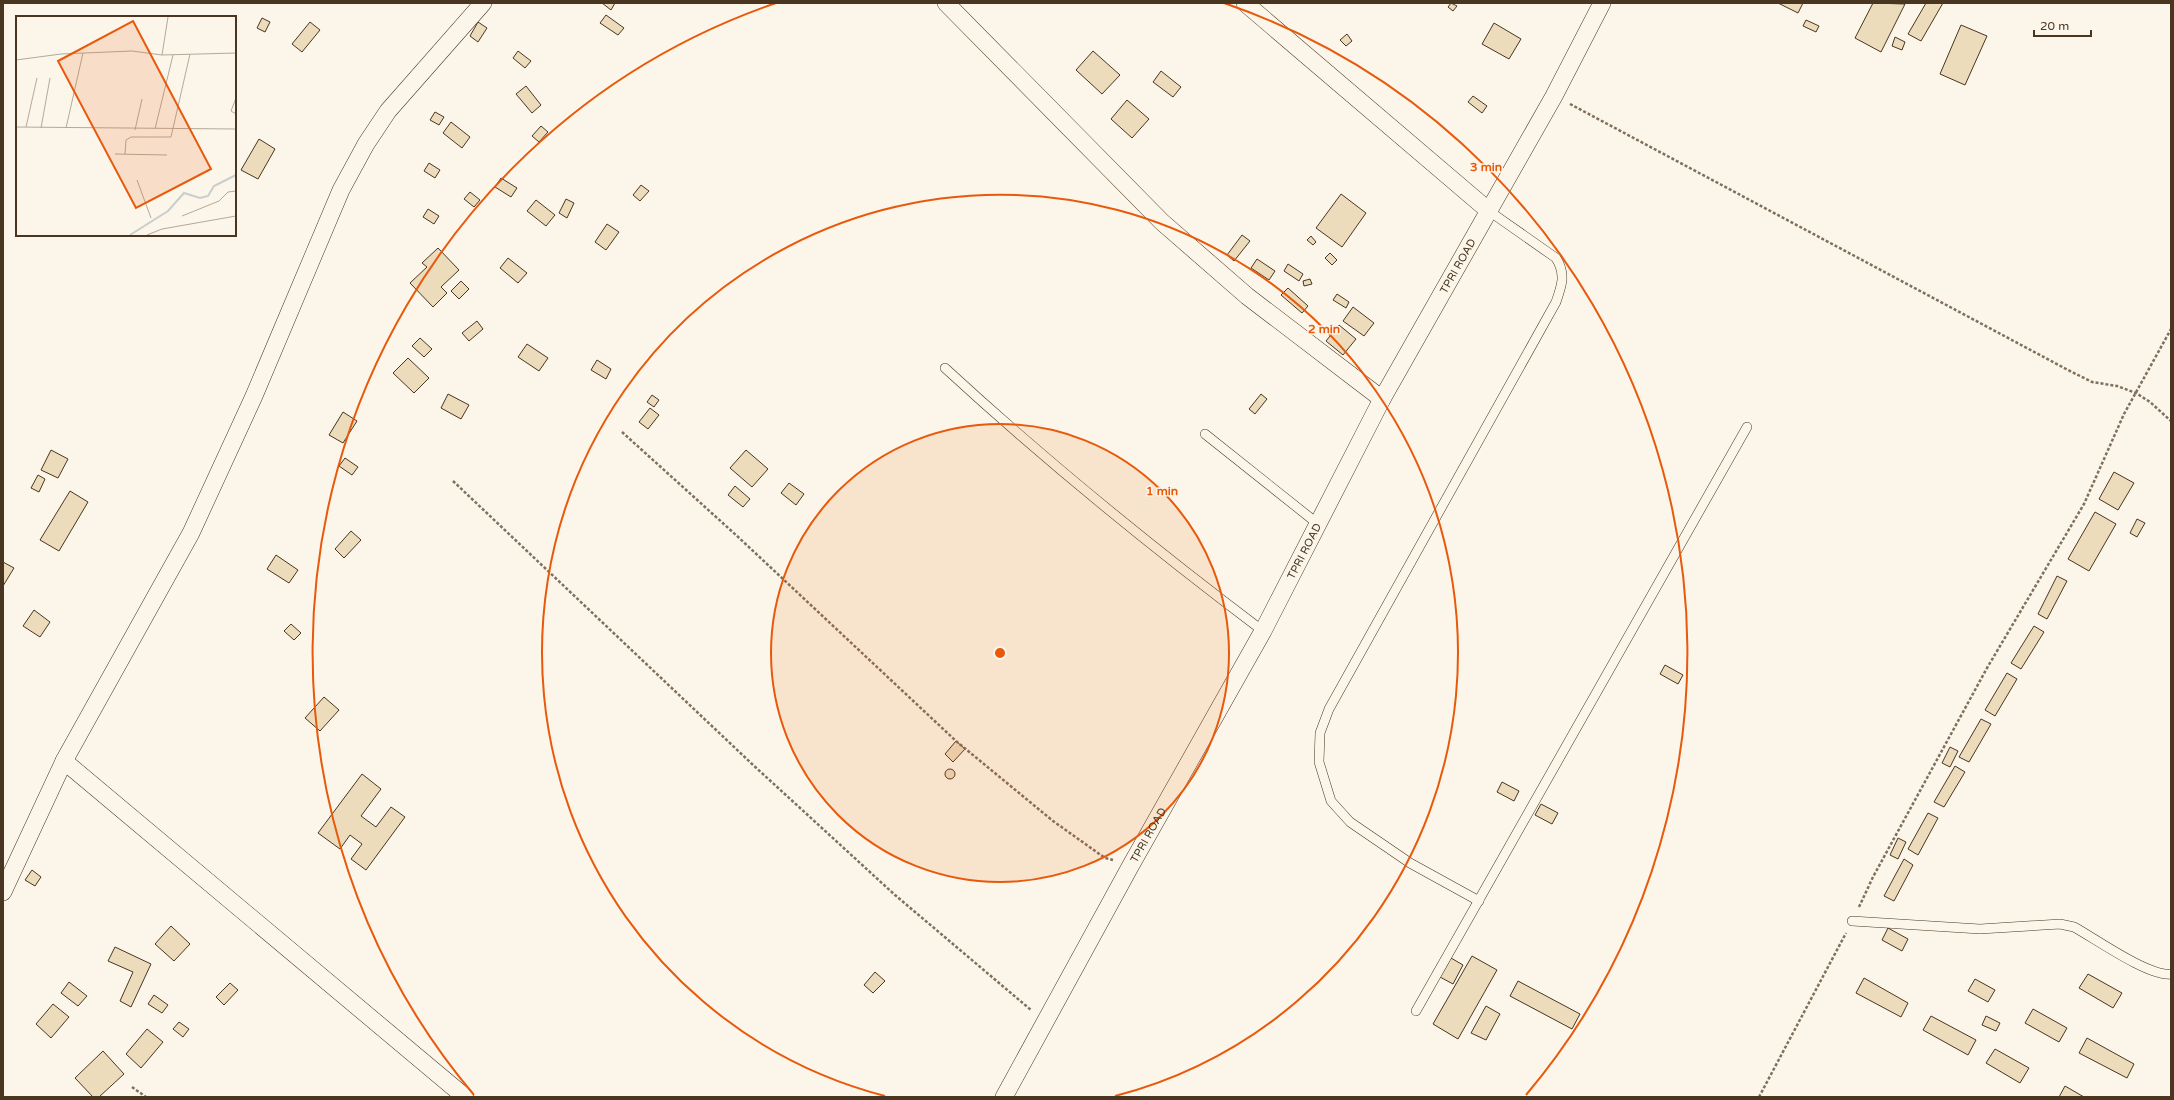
<svg xmlns="http://www.w3.org/2000/svg" width="2174" height="1100" font-family="'Varela Round',sans-serif">
<style>
.building{fill:#ecdcbc;stroke:#4a3520}
.lines{fill:none;stroke-linecap:round;stroke-linejoin:round}
.service-casing{stroke:#4a3520;stroke-width:10}
.minor-casing{stroke:#4a3520;stroke-width:18}
.path{stroke:#7f6f5c;stroke-width:2.5;stroke-dasharray:3 2;stroke-linecap:butt}
.service{stroke:#fbf6e9;stroke-width:9}
.minor{stroke:#fbf6e9;stroke-width:17}
.ring{fill:none;stroke:#e8590c;stroke-width:2}
.labels{text-anchor:middle;dominant-baseline:central;stroke-width:3;stroke-linejoin:round;paint-order:stroke}
.street-label{font-size:11px;fill:#4a3520;stroke:#fbf6e9}
.inset-river{fill:none;stroke:#c9cecd;stroke-width:2}
.inset-road{fill:none;stroke:#b4a999;stroke-width:1}
.view{fill:#e8590c;fill-opacity:0.15;stroke:#e8590c;stroke-width:2}
.inset-edge{fill:none;stroke:#4a3520;stroke-width:2}
.centre{fill:#e8590c;stroke:#fbf6e9;stroke-width:2}
.ring-label{font-size:12px;text-anchor:middle;font-weight:bold;fill:#e8590c;stroke:#fbf6e9;stroke-width:3;stroke-linejoin:round;paint-order:stroke}
</style>
<rect width="100%" height="100%" fill="#fbf6e9"/>
<g class="building">
<path d="M602,3h13l-4,7z"/>
<path d="M1451,3l6,3 -4,5 -5,-4z"/>
<path d="M1778,3h25l-5,10z"/>
<path d="M1873,3l32,1 -24,48 -26,-14z"/>
<path d="M1926,3h17l-22,38 -13,-7z"/>
<path d="M606,15l18,13 -6,7 -18,-12z"/>
<path d="M262,18l8,4 -5,10 -8,-4z"/>
<path d="M1806,20l13,6 -3,6 -13,-6z"/>
<path d="M310,22l10,8 -18,22 -10,-8z"/>
<path d="M478,22l9,6 -9,14 -8,-6z"/>
<path d="M1494,23l27,16 -12,20 -27,-15z"/>
<path d="M1961,25l26,11 -22,49 -25,-11z"/>
<path d="M1347,34l5,7 -6,5 -6,-6z"/>
<path d="M1895,37l10,5 -3,8 -10,-4z"/>
<path d="M518,51l13,10 -6,7 -12,-10z"/>
<path d="M1093,51l27,24 -18,19 -26,-24z"/>
<path d="M1161,71l20,16 -8,10 -20,-15z"/>
<path d="M526,86l15,19 -9,8 -16,-19z"/>
<path d="M1473,96l14,10 -5,7 -14,-11z"/>
<path d="M1127,100l22,19 -17,19 -21,-19z"/>
<path d="M435,112l9,5 -5,8 -9,-5z"/>
<path d="M451,122l19,15 -8,11 -19,-15z"/>
<path d="M541,126l7,6 -9,10 -7,-6z"/>
<path d="M259,139l16,10 -17,30 -17,-9z"/>
<path d="M429,163l11,7 -5,8 -11,-7z"/>
<path d="M501,178l16,10 -6,9 -16,-10z"/>
<path d="M641,185l8,6 -9,10 -7,-6z"/>
<path d="M470,192l10,8 -6,7 -10,-8z"/>
<path d="M1341,194l25,19 -24,34 -26,-19z"/>
<path d="M566,199l8,4 -7,15 -8,-5z"/>
<path d="M536,200l19,15 -9,11 -19,-15z"/>
<path d="M428,209l11,7 -5,8 -11,-7z"/>
<path d="M607,224l12,8 -13,18 -11,-8z"/>
<path d="M1242,235l8,6 -16,20 -7,-6z"/>
<path d="M1311,236l5,6 -3,3 -6,-5z"/>
<path d="M438,248l21,22 -18,17 6,6 -14,14 -23,-24 17,-16 -5,-4z"/>
<path d="M1330,253l7,7 -5,5 -7,-7z"/>
<path d="M508,258l19,15 -9,10 -18,-15z"/>
<path d="M1257,259l18,12 -6,9 -18,-12z"/>
<path d="M1288,264l15,10 -4,7 -15,-10z"/>
<path d="M1310,279l2,5 -8,2 -1,-5z"/>
<path d="M461,281l8,8 -10,10 -8,-8z"/>
<path d="M1288,288l20,18 -6,7 -21,-18z"/>
<path d="M1337,294l12,8 -3,6 -13,-8z"/>
<path d="M1353,307l21,16 -10,13 -21,-15z"/>
<path d="M477,321l6,8 -14,12 -7,-8z"/>
<path d="M1339,325l17,14 -13,16 -17,-14z"/>
<path d="M420,338l12,11 -8,8 -12,-11z"/>
<path d="M527,344l21,14 -9,13 -21,-14z"/>
<path d="M408,358l21,20 -15,15 -21,-20z"/>
<path d="M597,360l14,9 -5,10 -15,-9z"/>
<path d="M448,394l21,11 -8,14 -20,-11z"/>
<path d="M1261,394l6,5 -12,15 -6,-5z"/>
<path d="M652,395l7,5 -5,7 -7,-5z"/>
<path d="M650,408l9,7 -11,14 -9,-7z"/>
<path d="M343,412l14,9 -14,22 -14,-8z"/>
<path d="M51,450l17,9 -10,19 -17,-8z"/>
<path d="M746,450l22,19 -16,18 -22,-19z"/>
<path d="M345,458l13,9 -6,8 -13,-9z"/>
<path d="M2114,472l20,11 -16,27 -19,-11z"/>
<path d="M38,475l7,4 -6,13 -8,-4z"/>
<path d="M789,483l15,11 -8,11 -15,-12z"/>
<path d="M735,486l15,13 -7,8 -15,-12z"/>
<path d="M70,491l18,11 -29,49 -19,-11z"/>
<path d="M2095,512l21,12 -27,47 -21,-12z"/>
<path d="M2137,519l8,4 -8,14 -7,-4z"/>
<path d="M351,531l10,9 -17,18 -9,-9z"/>
<path d="M276,555l22,15 -9,13 -22,-14z"/>
<path d="M3,562l11,6 -11,18z"/>
<path d="M2057,576l10,5 -20,38 -9,-5z"/>
<path d="M34,610l16,12 -10,15 -17,-11z"/>
<path d="M291,624l10,9 -7,7 -10,-9z"/>
<path d="M2034,626l10,6 -23,37 -10,-6z"/>
<path d="M1665,665l18,10 -5,9 -18,-10z"/>
<path d="M2007,673l10,6 -22,37 -10,-6z"/>
<path d="M324,697l15,13 -19,21 -15,-13z"/>
<path d="M1981,719l10,5 -22,38 -10,-5z"/>
<path d="M956,741l9,8 -12,13 -8,-8z"/>
<path d="M1950,747l8,4 -8,16 -8,-4z"/>
<path d="M1955,766l10,6 -21,35 -10,-5z"/>
<circle cx="950" cy="774" r="5"/>
<path d="M362,774l19,15 -20,27 15,11 15,-20 14,10 -39,53 -15,-11 11,-15 -12,-9 -10,14 -22,-16z"/>
<path d="M1502,782l17,9 -5,10 -17,-9z"/>
<path d="M1541,804l17,9 -6,11 -17,-9z"/>
<path d="M1928,813l10,5 -20,37 -10,-6z"/>
<path d="M1898,838l8,4 -8,17 -8,-4z"/>
<path d="M1904,859l9,6 -19,36 -10,-5z"/>
<path d="M32,870l9,7 -6,9 -10,-6z"/>
<path d="M171,926l19,18 -16,17 -19,-17z"/>
<path d="M1888,928l20,11 -6,12 -20,-11z"/>
<path d="M115,947l36,17 -20,43 -11,-6 13,-29 -25,-11z"/>
<path d="M1472,956l25,14 -39,69 -25,-15z"/>
<path d="M1451,958l12,7 -10,19 -13,-7z"/>
<path d="M875,972l10,9 -12,12 -9,-8z"/>
<path d="M2088,974l34,19 -9,15 -34,-20z"/>
<path d="M1864,978l44,25 -7,14 -45,-24z"/>
<path d="M1975,979l20,11 -7,12 -20,-11z"/>
<path d="M1518,981l62,33 -8,15 -62,-33z"/>
<path d="M69,982l18,14 -9,10 -17,-13z"/>
<path d="M230,983l8,7 -14,15 -8,-8z"/>
<path d="M154,995l14,10 -6,8 -14,-9z"/>
<path d="M53,1004l16,13 -18,21 -15,-14z"/>
<path d="M1486,1006l14,8 -14,26 -15,-7z"/>
<path d="M2033,1009l34,19 -8,14 -34,-19z"/>
<path d="M1931,1016l45,24 -8,15 -45,-25z"/>
<path d="M1986,1016l14,7 -4,8 -14,-6z"/>
<path d="M179,1022l10,7 -6,8 -10,-8z"/>
<path d="M147,1029l16,13 -22,26 -15,-14z"/>
<path d="M2087,1038l47,26 -7,14 -48,-25z"/>
<path d="M1995,1049l34,19 -9,15 -34,-20z"/>
<path d="M103,1051l21,23 -25,23h-6l-18,-19z"/>
<path d="M2065,1086l19,11h-25z"/>
</g>
<g class="lines">
<defs>
<g id="service">
<path d="M945,368c101,93 208,180 318,263"/>
<path d="M1205,434l113,90"/>
<path d="M1479,901l-69,-38 -60,-41 -19,-21 -12,-39 1,-29 9,-24 227,-407c6,-17 10,-28 0,-44l-67,-47"/>
<path d="M1852,921l128,8 80,-5 14,3c22,12 75,50 97,47"/>
<path d="M1416,1011l331,-584"/>
</g>
<g id="minor">
<path d="M946,3l216,219 85,74 135,103"/>
<path d="M1245,3l244,208"/>
<path d="M64,761l401,336"/>
<path d="M3,892l61,-131 127,-228 63,-137 87,-206 25,-46 22,-33 95,-108"/>
<path id="s1" d="M1004,1097l127,-232 132,-234 119,-232 172,-303 48,-93"/>
</g>
</defs>
<use href="#service" class="service-casing"/>
<use href="#minor" class="minor-casing"/>
<g class="path">
<path d="M1570,104l498,266 24,12 25,4 19,7 14,9 21,19"/>
<path d="M622,432l114,103 220,206 97,80 52,37 8,2"/>
<path d="M453,481l299,283 143,131 136,115"/>
<path d="M1859,907l14,-30 114,-209 97,-164 40,-90 47,-85"/>
<path d="M132,1087l14,10"/>
<path d="M1759,1097l87,-164"/>
</g>
<use href="#service" class="service"/>
<use href="#minor" class="minor"/>
</g>
<circle cx="1000" cy="653" r="229" fill="#e8590c" fill-opacity=".12"/>
<g class="ring">
<circle cx="1000" cy="653" r="229"/>
<path d="M885 1096A458 458 0 1 1 1115 1096"/>
<path d="M474 1095A687 687 0 0 1 776 3M1224 3A687 687 0 0 1 1526 1095"/>
</g>
<g class="labels">
<g class="street-label">
<text stroke="none"><textPath href="#s1" startOffset="947">TPRI ROAD</textPath></text>
<text stroke="none"><textPath href="#s1" startOffset="623">TPRI ROAD</textPath></text>
<text stroke="none"><textPath href="#s1" startOffset="299">TPRI ROAD</textPath></text>
</g>
</g>
<g transform="translate(16 16)">
<rect width="220" height="220" fill="#fbf6e9"/>
<path class="inset-river" d="M114,219l38,-24 16,-18 16,5 8,-2 6,-10 22,-11"/>
<path class="inset-road" d="M146,39l6,-38M0,44l45,-6 71,-3 30,4 74,-2M220,82l-5,13 5,3M0,111l220,2M10,111l11,-49M25,112l9,-50M50,112l17,-75M139,113l18,-74M119,114l7,-31M99,138l52,1M109,138l1,-14 5,-3h40l19,-83M121,164l14,38M166,200l37,-15 9,-9 8,-1M131,219l15,-6 74,-13"/>
<path class="view" d="M117,5l78,148 -75,39 -78,-147z"/>
<rect width="220" height="220" class="inset-edge"/>
</g>
<circle cx="1000" cy="653" r="6" class="centre"/>
<g class="ring-label">
<text x="1486" y="171">3 min</text>
<text x="1324" y="333">2 min</text>
<text x="1162" y="495">1 min</text>
</g>
<rect width="2174" height="1100" fill="none" stroke="#4a3520" stroke-width="8"/>
<path d="M2034 30v6h57v-6" fill="none" stroke="#4a3520" stroke-width="2"/>
<text x="2040" y="30" font-size="12" fill="#4a3520" stroke="#fbf6e9" stroke-width="3" paint-order="stroke">20 m</text>
</svg>
